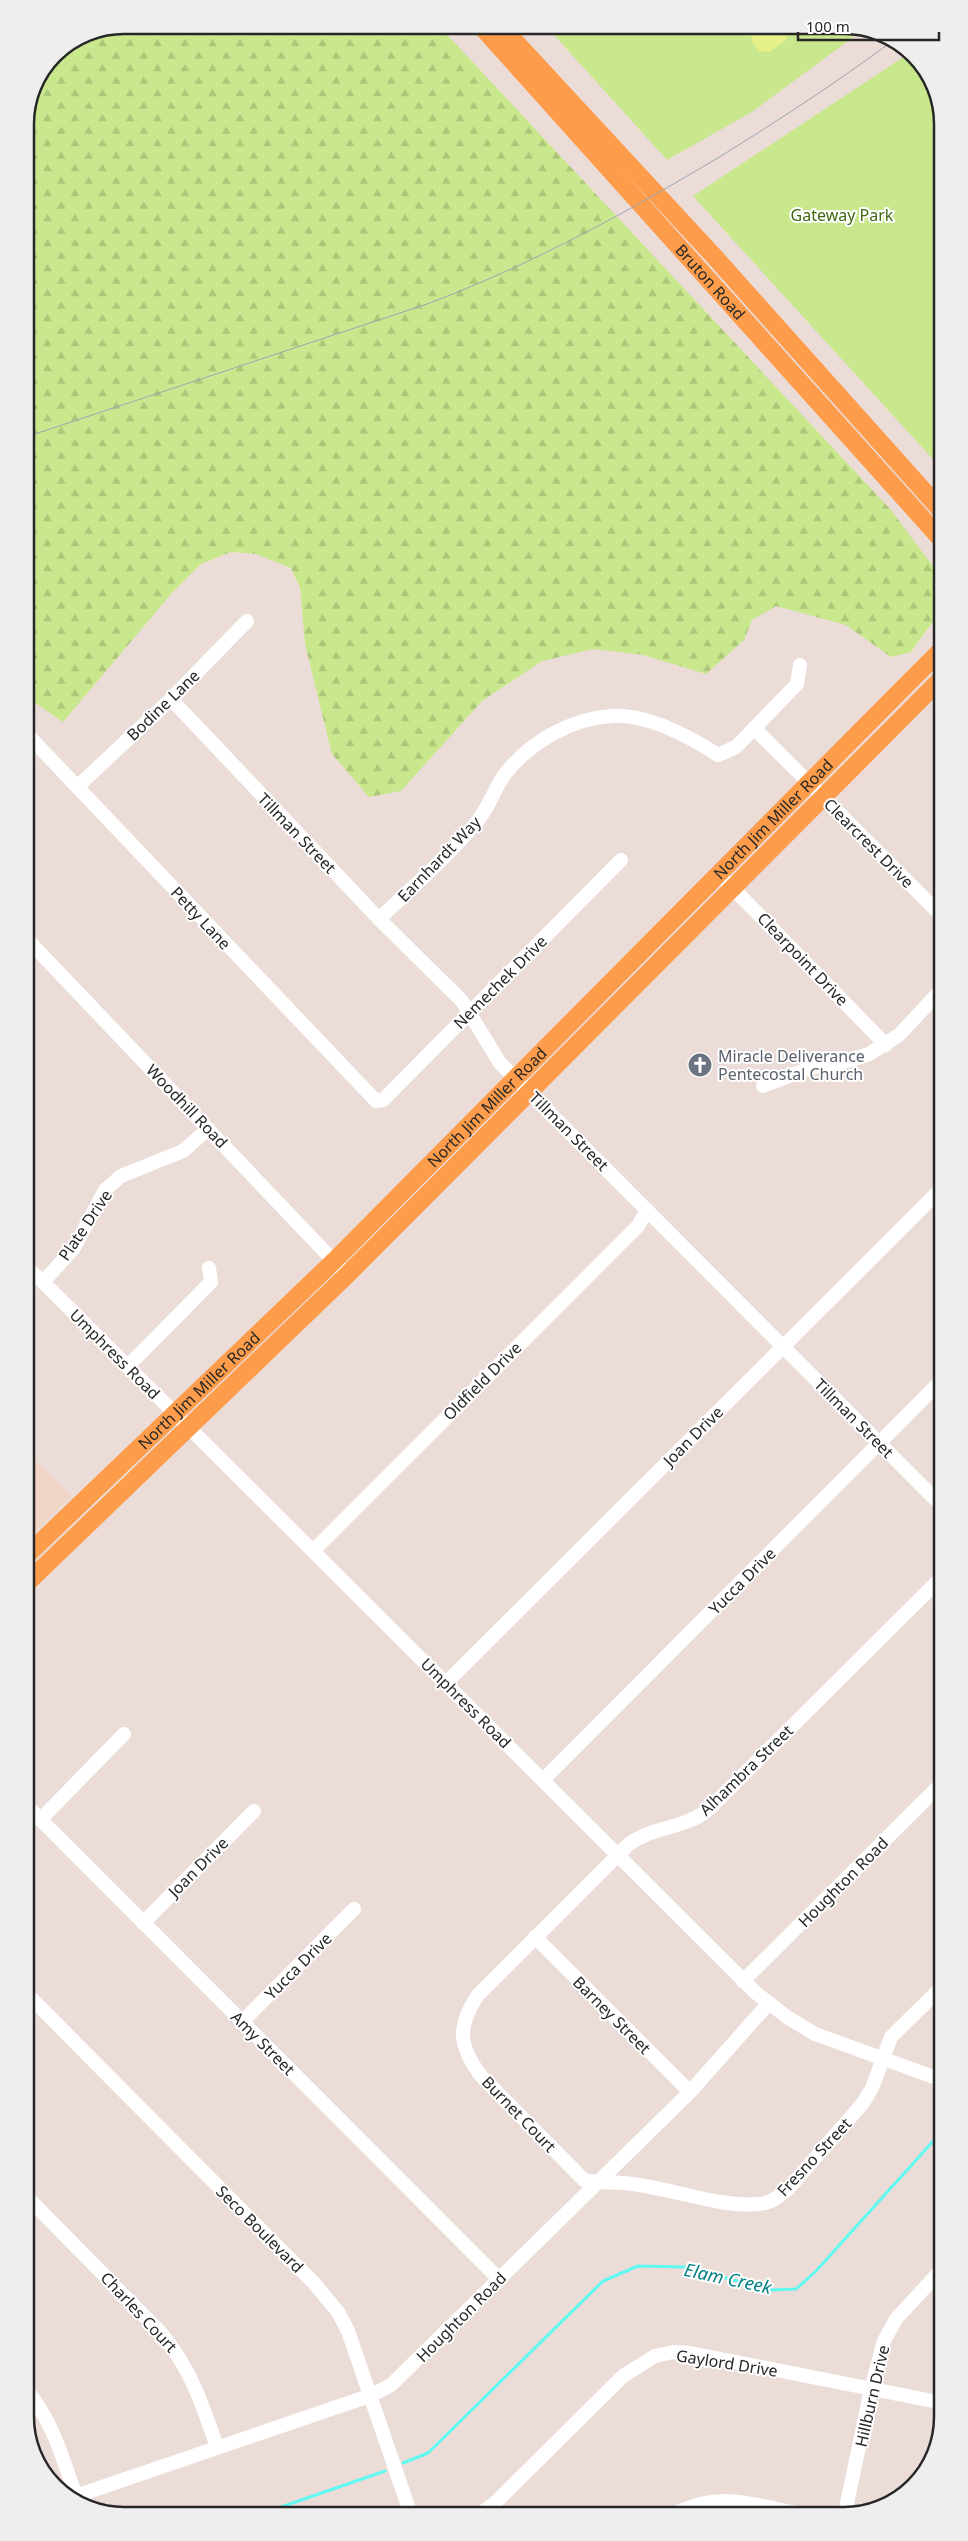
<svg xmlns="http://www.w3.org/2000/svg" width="968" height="2541" font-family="'Noto Sans',sans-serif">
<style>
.education{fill:#f0d4c4}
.grass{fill:#c9e88e}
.forest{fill:url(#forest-firs)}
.pitch{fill:#e5f188}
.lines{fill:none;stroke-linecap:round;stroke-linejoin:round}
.stream{stroke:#5ff9f2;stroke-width:3}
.minor{stroke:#fff;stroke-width:14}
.major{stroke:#fd9c4b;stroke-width:18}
.tram{stroke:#9aa6b4;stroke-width:1}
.labels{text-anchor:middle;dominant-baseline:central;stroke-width:4;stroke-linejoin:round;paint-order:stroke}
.park-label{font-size:16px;fill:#3f6913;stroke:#fff}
.street-label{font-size:16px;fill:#272727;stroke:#fff}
.worship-label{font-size:16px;fill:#5b616d;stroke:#fff;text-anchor:start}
.water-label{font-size:18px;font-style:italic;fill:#048084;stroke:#fff}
.rim{fill:none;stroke:#272727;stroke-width:2.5}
</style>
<defs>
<pattern id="forest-firs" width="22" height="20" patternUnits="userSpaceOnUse" patternTransform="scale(1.25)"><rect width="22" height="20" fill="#c9e88e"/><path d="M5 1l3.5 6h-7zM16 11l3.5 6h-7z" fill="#adc77a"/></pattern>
</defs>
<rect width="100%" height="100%" fill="#ecdcd7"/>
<path class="education" d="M27,1452l44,44 -44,43z"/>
<g class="grass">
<path d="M545,25h306l12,5 -111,82 -85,48z"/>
<path d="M911,52l29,46v369l-247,-271z"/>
</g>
<path class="forest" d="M124,25h314l453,485 44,59 5,13v34l-9,8 -20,28 -20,5 -45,-32 -70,-19 -24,14 -8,20 -38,34 -63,-19 -50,-6 -51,12 -60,40 -81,90 -32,6 -37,-43 -27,-110 -5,-56 -9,-20 -35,-14 -25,-2 -30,12 -29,29 -109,129 -32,-22 -5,-4 -1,-578 10,-38 19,-26 32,-22z"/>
<path class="pitch" d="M757,27l28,3 2,9 -17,13 -12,-1 -6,-10 -1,-7z"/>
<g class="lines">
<g class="stream">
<path d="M403,2463l25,-10 175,-172 35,-15 47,1 85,23 26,-1 20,-18 120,-133 7,3"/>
<path d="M258,2515l127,-44"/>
</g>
<g class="minor">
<path d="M171,699l208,220 83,82 38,62 442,443"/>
<path d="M754,728l187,187"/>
<path d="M26,733l350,368 7,-1 238,-240"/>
<path d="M77,787l94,-88 76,-78"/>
<path d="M719,874l167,171"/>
<path d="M379,919c33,-31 68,-62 97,-96 13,-15 18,-34 29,-49 25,-32 67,-56 107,-58 35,-2 78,21 106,39l18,-8 61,-63 3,-19"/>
<path d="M26,938l321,337"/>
<path d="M763,1086l49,-19 35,-6 22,-7 30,-19 42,-45"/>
<path d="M27,1268l16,14 713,711 31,24 28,17 127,46"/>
<path d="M43,1282l31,-34 31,-58 16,-14 62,-25 25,-22"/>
<path d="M128,1366l83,-84 -2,-14"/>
<path d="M314,1550l324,-324 9,-16"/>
<path d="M942,1577l-233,232c-24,20 -55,17 -80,35l-151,151c-22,33 -19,52 4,82l102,103c16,4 33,1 49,4 39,5 89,24 126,20 12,-1 21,-8 30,-16l74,-85 9,-15 19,-51 51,-50"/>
<path d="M446,1683l495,-494"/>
<path d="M543,1780l398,-399"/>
<path d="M28,1807l471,472"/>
<path d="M40,1820l84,-86"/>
<path d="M143,1923l111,-112"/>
<path d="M535,1937l155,155"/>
<path d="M743,1981l199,-198"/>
<path d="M28,1995l285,287 25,30 10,19 63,184"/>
<path d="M242,2022l112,-113"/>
<path d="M28,2198l133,135c30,36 41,71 56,114"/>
<path d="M28,2392c25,30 35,68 48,104"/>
<path d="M70,2498l302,-103 19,-10 299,-293 79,-89"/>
<path d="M676,2513c44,-22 74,-9 120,0"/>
<path d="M845,2513l26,-124 13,-48 12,-22 47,-51"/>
<path d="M480,2514l15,-11 128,-127 32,-20 18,-4 17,1 253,50"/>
</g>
<g class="major">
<path id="s1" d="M480,25l460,513"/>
<path d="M500,25l212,229 228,255"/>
<path id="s2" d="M27,1555l307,-294 606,-610"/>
<path d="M27,1583l320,-308 593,-595"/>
</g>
<path class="tram" d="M26,437l401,-133c104,-39 199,-91 294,-148 58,-36 115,-73 170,-114"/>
</g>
<defs>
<symbol id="church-disc" viewBox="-11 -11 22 22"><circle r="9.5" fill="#6b7280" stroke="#fff"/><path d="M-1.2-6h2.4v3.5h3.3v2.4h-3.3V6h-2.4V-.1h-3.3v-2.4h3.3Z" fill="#fff"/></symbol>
</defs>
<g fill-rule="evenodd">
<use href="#church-disc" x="686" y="1051" width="28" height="28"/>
</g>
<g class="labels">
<g class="park-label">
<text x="842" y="215">Gateway Park</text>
</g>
<g class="street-label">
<text stroke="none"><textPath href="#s1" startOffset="345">Bruton Road</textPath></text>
<text transform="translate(163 705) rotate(-44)">Bodine Lane</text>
<text stroke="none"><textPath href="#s2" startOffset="1048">North Jim Miller Road</textPath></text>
<text transform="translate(297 833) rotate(46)">Tillman Street</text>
<text transform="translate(869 843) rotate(45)">Clearcrest Drive</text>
<text transform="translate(439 859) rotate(-46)">Earnhardt Way</text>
<text transform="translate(201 918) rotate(47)">Petty Lane</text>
<text transform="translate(803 959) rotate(46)">Clearpoint Drive</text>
<text transform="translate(500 982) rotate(-45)">Nemechek Drive</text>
<text transform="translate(187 1106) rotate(46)">Woodhill Road</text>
<text stroke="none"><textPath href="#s2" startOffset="642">North Jim Miller Road</textPath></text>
<text transform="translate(569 1131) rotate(45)">Tillman Street</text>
<text transform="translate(85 1225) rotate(-56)">Plate Drive</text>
<text transform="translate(115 1354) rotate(45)">Umphress Road</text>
<text transform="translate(482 1381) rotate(-45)">Oldfield Drive</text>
<text stroke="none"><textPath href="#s2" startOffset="238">North Jim Miller Road</textPath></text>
<text transform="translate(854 1418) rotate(45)">Tillman Street</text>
<text transform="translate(693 1436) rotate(-45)">Joan Drive</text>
<text transform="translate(742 1581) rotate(-45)">Yucca Drive</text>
<text transform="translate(466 1703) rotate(45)">Umphress Road</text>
<text transform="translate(746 1770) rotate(-44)">Alhambra Street</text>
<text transform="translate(198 1867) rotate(-45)">Joan Drive</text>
<text transform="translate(843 1882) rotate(-45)">Houghton Road</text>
<text transform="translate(298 1966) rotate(-45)">Yucca Drive</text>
<text transform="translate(612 2015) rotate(45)">Barney Street</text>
<text transform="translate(263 2043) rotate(45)">Amy Street</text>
<text transform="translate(519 2114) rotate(46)">Burnet Court</text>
<text transform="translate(814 2157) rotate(-47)">Fresno Street</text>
<text transform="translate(260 2229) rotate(45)">Seco Boulevard</text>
<text transform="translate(139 2312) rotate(47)">Charles Court</text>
<text transform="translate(461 2317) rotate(-45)">Houghton Road</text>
<text transform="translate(727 2363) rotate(9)">Gaylord Drive</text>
<text transform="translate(872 2396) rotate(-77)">Hillburn Drive</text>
</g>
<g class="worship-label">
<text x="718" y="1056">Miracle Deliverance<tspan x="718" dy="18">Pentecostal Church</tspan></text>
</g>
<g class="water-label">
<text transform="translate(728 2278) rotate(12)">Elam Creek</text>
</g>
</g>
<path d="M0 0H968V2541H0ZM124 34H844A90 90 0 0 1 934 124V2417A90 90 0 0 1 844 2507H124A90 90 0 0 1 34 2417V124A90 90 0 0 1 124 34Z" fill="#eee" fill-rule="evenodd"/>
<path class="rim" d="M124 34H844A90 90 0 0 1 934 124V2417A90 90 0 0 1 844 2507H124A90 90 0 0 1 34 2417V124A90 90 0 0 1 124 34Z"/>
<path d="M798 32v8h141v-8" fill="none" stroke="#272727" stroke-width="2.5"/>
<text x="806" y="32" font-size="15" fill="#272727" stroke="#ffffff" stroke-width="4" paint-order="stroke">100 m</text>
</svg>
